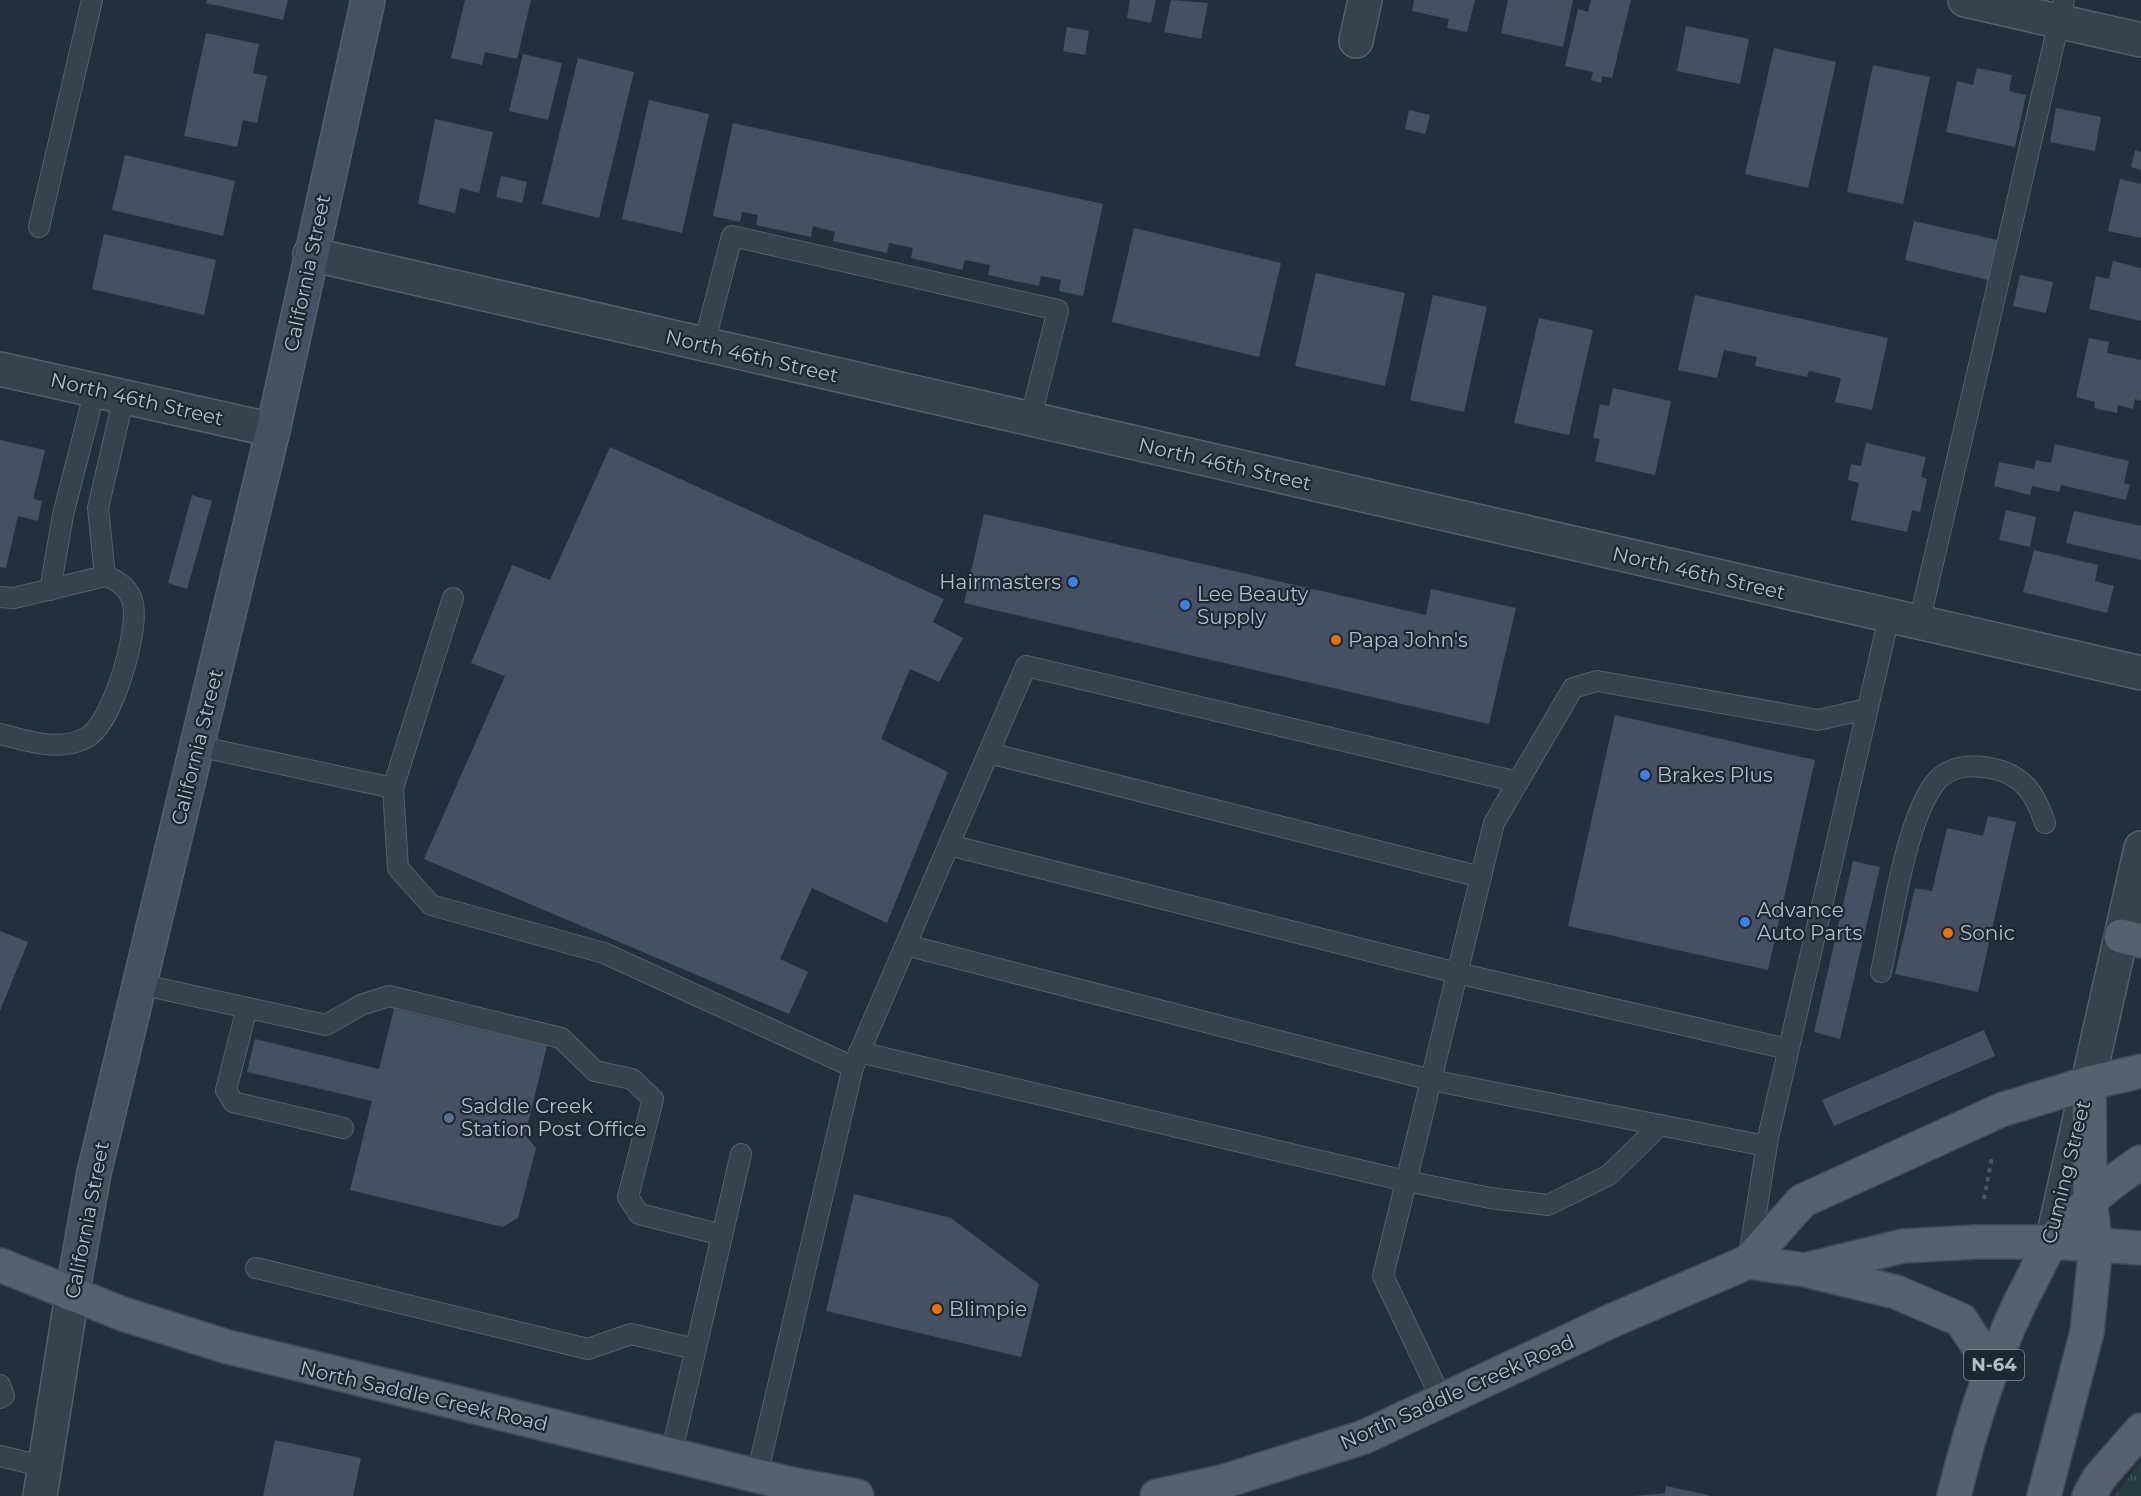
<svg xmlns="http://www.w3.org/2000/svg" width="2141" height="1496" font-family="Montserrat,sans-serif">
<style>
.grass{fill:url(#grass-tufts)}
.building{fill:#455162}
.lines{fill:none;stroke-linecap:round;stroke-linejoin:round}
.service-casing{stroke:#565f6c;stroke-width:22}
.minor-casing{stroke:#565f6c;stroke-width:36}
.tertiary-casing{stroke:#565f6c;stroke-width:36}
.secondary-casing{stroke:#565f6c;stroke-width:36}
.primary-casing{stroke:#414a57;stroke-width:36}
.path{stroke:#44595c;stroke-width:4;stroke-dasharray:4.5 4.5;stroke-linecap:butt}
.service{stroke:#38414e;stroke-width:20}
.minor{stroke:#38414e;stroke-width:33}
.tertiary{stroke:#38414e;stroke-width:33}
.secondary{stroke:#465061;stroke-width:33}
.primary{stroke:#56606e;stroke-width:33}
.shop-dot{fill:#3f7fe0;stroke:#1d2633;stroke-width:2}
.food-dot{fill:#e8710a;stroke:#1d2633;stroke-width:2}
.service-dot{fill:#5c6f8a;stroke:#1d2633;stroke-width:2}
.labels{text-anchor:middle;dominant-baseline:central;stroke-width:4.5;stroke-linejoin:round;paint-order:stroke}
.shield{fill:#1d2633;stroke:#878f9c;stroke-width:1.5}
.shield-label{font-size:18px;font-weight:bold;fill:#b4bcc9}
.street-label{font-size:20px;fill:#b4bcc9;stroke:#1d2633}
.poi-label{font-size:20px;fill:#b4bcc9;stroke:#1d2633;text-anchor:start}
</style>
<defs>
<pattern id="grass-tufts" width="24" height="20" patternUnits="userSpaceOnUse" patternTransform="scale(1.5)"><rect width="24" height="20" fill="#263c3f"/><path d="M3 7l-1-3M5 7V3M7 7l1-3M15 17l-1-3M17 17v-4M19 17l1-3" fill="none" stroke="#435659"/></pattern>
</defs>
<rect width="100%" height="100%" fill="#242f3e"/>
<path class="grass" d="M2141,1461v35h-26z"/>
<g class="building">
<path d="M207,0h81l-5,20 -77,-17z"/>
<path d="M465,0h66l-14,59 -32,-7 -3,13 -31,-7z"/>
<path d="M1130,0h26l-5,23 -24,-5z"/>
<path d="M1171,0l37,3 -7,36 -37,-7z"/>
<path d="M1414,0h61l-8,32 -20,-4 2,-9 -37,-8z"/>
<path d="M1508,0h65l-10,47 -62,-14z"/>
<path d="M1591,0h40l-19,78 -10,-2 -1,7 -10,-3 2,-8 -28,-6 13,-57 10,3z"/>
<path d="M1686,26l63,13 -9,45 -63,-13z"/>
<path d="M1067,27l22,4 -4,24 -22,-4z"/>
<path d="M206,33l53,11 -6,29 14,3 -10,47 -14,-3 -6,27 -53,-11z"/>
<path d="M1774,48l62,14 -28,126 -63,-14z"/>
<path d="M523,54l39,9 -14,57 -39,-9z"/>
<path d="M578,58l56,14 -35,146 -57,-14z"/>
<path d="M1873,65l57,12 -27,127 -56,-12z"/>
<path d="M1977,68l35,7 -3,16 17,4 -11,52 -69,-15 11,-51 16,4z"/>
<path d="M649,100l60,14 -27,119 -60,-14z"/>
<path d="M2056,108l45,9 -6,34 -45,-9z"/>
<path d="M1409,110l21,5 -5,19 -20,-5z"/>
<path d="M435,119l58,13 -14,61 -19,-5 -5,25 -37,-9z"/>
<path d="M733,123l370,81 -20,92 -24,-5 2,-11 -20,-4 -2,10 -51,-11 2,-10 -25,-5 -3,10 -51,-12 2,-10 -24,-5 -2,10 -54,-12 2,-9 -22,-6 -2,11 -55,-12 2,-10 -16,-3 -2,10 -27,-6z"/>
<path d="M2135,150l6,2v18l-10,-3z"/>
<path d="M125,155l110,26 -12,55 -111,-26z"/>
<path d="M501,176l26,6 -5,21 -26,-6z"/>
<path d="M2120,179l21,5v54l-33,-7z"/>
<path d="M1914,221l83,19 -9,40 -83,-20z"/>
<path d="M1134,228l147,35 -22,94 -147,-35z"/>
<path d="M104,234l112,26 -12,55 -112,-26z"/>
<path d="M2113,261l28,7v53l-52,-12 7,-33 13,3z"/>
<path d="M1316,273l89,20 -20,93 -90,-20z"/>
<path d="M2020,275l33,7 -7,31 -33,-7z"/>
<path d="M1433,295l54,12 -23,105 -54,-12z"/>
<path d="M1695,295l193,43 -16,72 -37,-8 6,-24 -32,-7 -2,6 -52,-11 2,-9 -33,-7 -7,28 -39,-8z"/>
<path d="M1539,318l54,12 -24,105 -55,-12z"/>
<path d="M2089,338l20,4 -2,11 34,7v41l-6,-2 -2,10 -15,-4 -1,8 -23,-5 1,-6 -19,-5z"/>
<path d="M1613,388l58,13 -16,74 -60,-14 5,-22 -7,-1 7,-34 9,2z"/>
<path d="M0,440l45,10 -12,49 9,2 -4,20 -20,-5 -12,52 -6,-1z"/>
<path d="M1866,443l60,14 -5,20 6,2 -7,33 -8,-2 -5,22 -56,-12 8,-37 -11,-3 3,-16 10,2z"/>
<path d="M2055,444l74,17 -5,22 6,2 -4,15 -65,-15 -2,7 -27,-6 -2,9 -36,-9 5,-24 35,7 2,-9 15,3z"/>
<path d="M610,447l334,152 -11,23 30,16 -24,44 -29,-13 -29,70 67,33 -61,151 -75,-35 -32,71 28,13 -19,42 -365,-155 81,-183 -34,-13 41,-98 38,15z"/>
<path d="M192,495l20,6 -25,88 -19,-6z"/>
<path d="M2006,510l30,7 -6,30 -31,-7z"/>
<path d="M2074,511l67,15v34l-75,-17z"/>
<path d="M984,514l442,101 5,-26 85,19 -27,116 -525,-121z"/>
<path d="M2034,550l64,15 -3,16 19,5 -7,27 -84,-21z"/>
<path d="M1615,715l200,45 -47,210 -200,-44z"/>
<path d="M1988,816l28,6 -38,170 -83,-18 20,-86 17,3 15,-63 36,8z"/>
<path d="M1853,861l27,6 -40,172 -26,-7z"/>
<path d="M0,931l28,11 -28,69z"/>
<path d="M394,1009l153,37 -22,89 11,13 -18,70 -15,9 -153,-37 22,-89 -125,-29 8,-33 124,30z"/>
<path d="M1984,1030l11,26 -161,70 -12,-26z"/>
<path d="M854,1194l97,24 88,66 -18,73 -195,-46z"/>
<path d="M275,1440l86,18 -8,38h-90z"/>
<path d="M1666,1486l42,9v1h-73l30,-3z"/>
</g>
<g class="lines">
<defs>
<g id="service">
<path d="M39,227l53,-227"/>
<path d="M704,344l28,-108 326,74 -28,110"/>
<path d="M50,590l13,-75 32,-125"/>
<path d="M0,597l14,1 91,-22"/>
<path d="M1919,623l145,-623"/>
<path d="M0,734c27,7 59,18 86,4 26,-13 53,-106 47,-134 -3,-15 -15,-24 -28,-28l-7,-68 26,-112"/>
<path d="M197,746l196,42 5,80 33,37 173,48 249,114"/>
<path d="M989,753l492,124"/>
<path d="M393,788l60,-190"/>
<path d="M949,845l508,128 331,76"/>
<path d="M906,945l525,135 335,66"/>
<path d="M1881,972c11,-50 24,-150 54,-189 13,-17 36,-19 55,-15 33,6 45,25 55,55"/>
<path d="M139,984l187,41 35,-20 28,-9 172,42 34,33 37,8 21,20 -25,98 11,17 83,21"/>
<path d="M247,1008l-21,82 7,12 110,26"/>
<path d="M859,1052l547,129 84,17 58,7 61,-30 51,-50"/>
<path d="M1749,1256l19,-118 121,-521"/>
<path d="M256,1268l332,81 43,-15 64,15"/>
<path d="M0,1385l4,11 -4,2"/>
<path d="M1443,1402l-60,-126 111,-453 79,-135 24,-7 221,39 49,-11"/>
<path d="M671,1455l70,-301"/>
<path d="M0,1456l45,11"/>
<path d="M757,1475l96,-408 173,-401 492,116"/>
</g>
<g id="minor">
<path d="M1965,0l176,40"/>
<path d="M1356,41l9,-41"/>
<path d="M310,254l1831,419"/>
<path d="M0,369l273,61"/>
</g>
<g id="tertiary">
<path d="M2052,1242l89,-394"/>
<path d="M40,1496l32,-201"/>
</g>
<path id="secondary" d="M72,1295l22,-122 179,-743 95,-430"/>
<g id="primary">
<path d="M2121,936l20,5"/>
<path d="M1748,1262l57,8 98,-24 73,-4h76l89,6"/>
<path d="M0,1265l123,49 105,33 563,137 66,12"/>
<path d="M1809,1271l87,21 65,28 23,35 4,25"/>
<path d="M1157,1496l68,-15 139,-44 247,-116 137,-59 54,-61 199,-91 88,-27 52,-12"/>
<path d="M1954,1496c18,-74 41,-148 77,-215 7,-13 13,-29 22,-40 24,-31 56,-58 88,-79"/>
<path d="M2044,1496l43,-164 9,-87 -6,-44 -1,-118"/>
<path d="M2089,1496l10,-18 42,-48"/>
</g>
</defs>
<use href="#service" class="service-casing"/>
<use href="#minor" class="minor-casing"/>
<use href="#tertiary" class="tertiary-casing"/>
<use href="#secondary" class="secondary-casing"/>
<use href="#primary" class="primary-casing"/>
<path class="path" d="M1984,1199l8,-42"/>
<use href="#service" class="service"/>
<use href="#minor" class="minor"/>
<use href="#tertiary" class="tertiary"/>
<use href="#secondary" class="secondary"/>
<use href="#primary" class="primary"/>
</g>
<g class="shop-dot">
<circle cx="1073" cy="582" r="6"/>
<circle cx="1185" cy="605" r="6"/>
<circle cx="1645" cy="775" r="6"/>
<circle cx="1745" cy="922" r="6"/>
</g>
<g class="food-dot">
<circle cx="1336" cy="640" r="6"/>
<circle cx="1948" cy="933" r="6"/>
<circle cx="937" cy="1309" r="6"/>
</g>
<circle class="service-dot" cx="449" cy="1118" r="6"/>
<g class="labels">
<rect class="shield" x="1964" y="1350" width="60" height="30" rx="4.5"/>
<g class="shield-label">
<text x="1994" y="1365">N-64</text>
</g>
<g class="street-label">
<text transform="translate(307 273) rotate(-78)">California Street</text>
<text transform="translate(752 356) rotate(13)">North 46th Street</text>
<text transform="translate(137 399) rotate(13)">North 46th Street</text>
<text transform="translate(1225 464) rotate(13)">North 46th Street</text>
<text transform="translate(1699 573) rotate(13)">North 46th Street</text>
<text transform="translate(197 747) rotate(-76)">California Street</text>
<text transform="translate(2066 1172) rotate(-76)">Cuming Street</text>
<text transform="translate(87 1220) rotate(-79)">California Street</text>
<text transform="translate(1457 1392) rotate(-24)">North Saddle Creek Road</text>
<text transform="translate(424 1396) rotate(13)">North Saddle Creek Road</text>
</g>
<g class="poi-label">
<text x="1061" y="582" text-anchor="end">Hairmasters</text>
<text x="1197" y="594">Lee Beauty<tspan x="1197" dy="23">Supply</tspan></text>
<text x="1348" y="640">Papa John's</text>
<text x="1657" y="775">Brakes Plus</text>
<text x="1757" y="910">Advance<tspan x="1757" dy="23">Auto Parts</tspan></text>
<text x="1960" y="933">Sonic</text>
<text x="461" y="1106">Saddle Creek<tspan x="461" dy="23">Station Post Office</tspan></text>
<text x="949" y="1309">Blimpie</text>
</g>
</g>
</svg>
